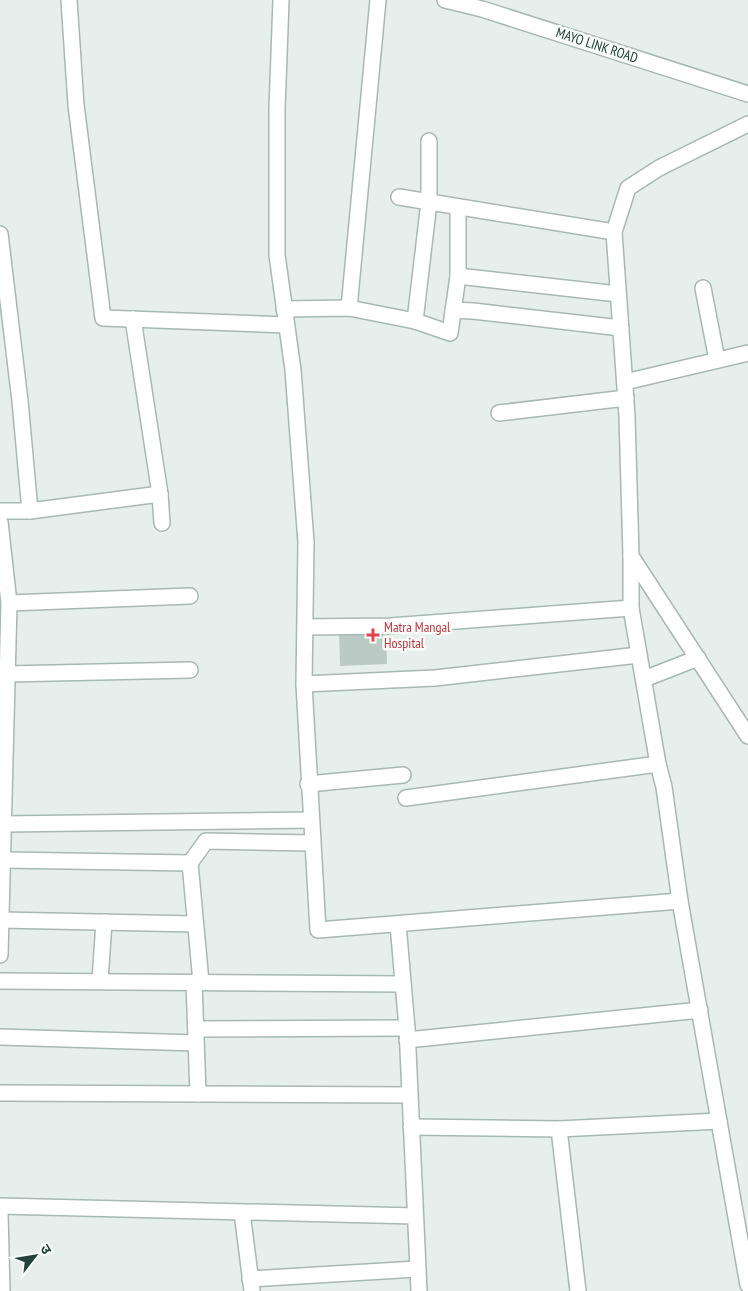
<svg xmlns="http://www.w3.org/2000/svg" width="748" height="1291" font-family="'PT Sans Narrow','Noto Sans Devanagari',sans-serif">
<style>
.building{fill:#bbcac4}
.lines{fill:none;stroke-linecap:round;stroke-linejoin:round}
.minor-casing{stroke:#a8b8b2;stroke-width:18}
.tertiary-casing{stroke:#a8b8b2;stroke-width:18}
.minor{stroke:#fff;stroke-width:15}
.tertiary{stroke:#fff;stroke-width:15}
.health-dot{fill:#e0444e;stroke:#f7fbf9;stroke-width:2}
.labels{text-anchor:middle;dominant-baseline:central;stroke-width:5;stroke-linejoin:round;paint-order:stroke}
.street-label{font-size:14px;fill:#24423a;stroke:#f7fbf9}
.health-label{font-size:14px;fill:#be3a42;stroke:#f7fbf9;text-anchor:start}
</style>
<rect width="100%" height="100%" fill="#e6efeb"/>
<path class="building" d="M386,630l1,34 -47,2 -1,-35z"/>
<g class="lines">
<defs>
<g id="minor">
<path d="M69,0l7,105 27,213 183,7"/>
<path d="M281,0l-4,109v146l16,115 13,172 -2,142 14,246 362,-29"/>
<path d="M748,124l-89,44 -31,20 -14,44 13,184 4,140 117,180"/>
<path d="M399,197l215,35"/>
<path d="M0,234l20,167 10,110"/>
<path d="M458,276l160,18"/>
<path d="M703,288l14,72"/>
<path d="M349,308l29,-308"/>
<path d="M284,309l65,-1 66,13 35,12 8,-57v-69"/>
<path d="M453,310l20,1 148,17"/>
<path d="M133,319l27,175 2,29"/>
<path d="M415,321l14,-119v-61"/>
<path d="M625,382l123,-29"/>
<path d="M499,413l127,-15"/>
<path d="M0,511h30l130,-17"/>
<path d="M0,522l9,81 -9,352"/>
<path d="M631,556v52l27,156 6,23 16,114 68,384"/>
<path d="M9,603l181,-7"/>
<path d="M305,627l85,-1 241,-18"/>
<path d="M7,674l183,-4"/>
<path d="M644,679l54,-21"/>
<path d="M304,684l131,-6 204,-23"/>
<path d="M308,784l95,-9"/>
<path d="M406,798l252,-34"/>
<path d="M4,824l306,-4"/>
<path d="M3,860l187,3 16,-22 106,2"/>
<path d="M190,863l11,119"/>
<path d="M1,920l194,4"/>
<path d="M398,924l9,104 12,263"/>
<path d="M0,981l403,3"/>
<path d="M100,981l4,-59"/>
<path d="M194,982l4,112"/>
<path d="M196,1029l211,-1"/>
<path d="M0,1037l196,6"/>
<path d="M407,1040l293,-30"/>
<path d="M0,1093l409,2"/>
<path d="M411,1127l148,2 160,-8"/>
<path d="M559,1129l19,162"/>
<path d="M0,1206l415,10"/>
<path d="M242,1212l10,79"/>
<path d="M0,1214l2,77"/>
<path d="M250,1279l167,-10"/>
</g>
<path id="tertiary" d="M445,0l37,9 266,85"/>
</defs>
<use href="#minor" class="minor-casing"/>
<use href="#tertiary" class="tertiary-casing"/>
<use href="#minor" class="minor"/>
<use href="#tertiary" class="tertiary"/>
</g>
<path class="health-dot" d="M370.5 627.5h5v5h5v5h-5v5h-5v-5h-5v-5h5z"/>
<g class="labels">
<g class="street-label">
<text transform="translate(597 45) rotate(18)">MAYO LINK ROAD</text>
</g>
<g class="health-label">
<text x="384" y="627">Matra Mangal<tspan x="384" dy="16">Hospital</tspan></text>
</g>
</g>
<g transform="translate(35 1256) rotate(59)" stroke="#f7fbf9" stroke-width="4" paint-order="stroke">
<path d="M0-4L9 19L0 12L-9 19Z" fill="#24423a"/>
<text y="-8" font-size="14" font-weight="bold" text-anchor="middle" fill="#24423a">उ</text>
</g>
</svg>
